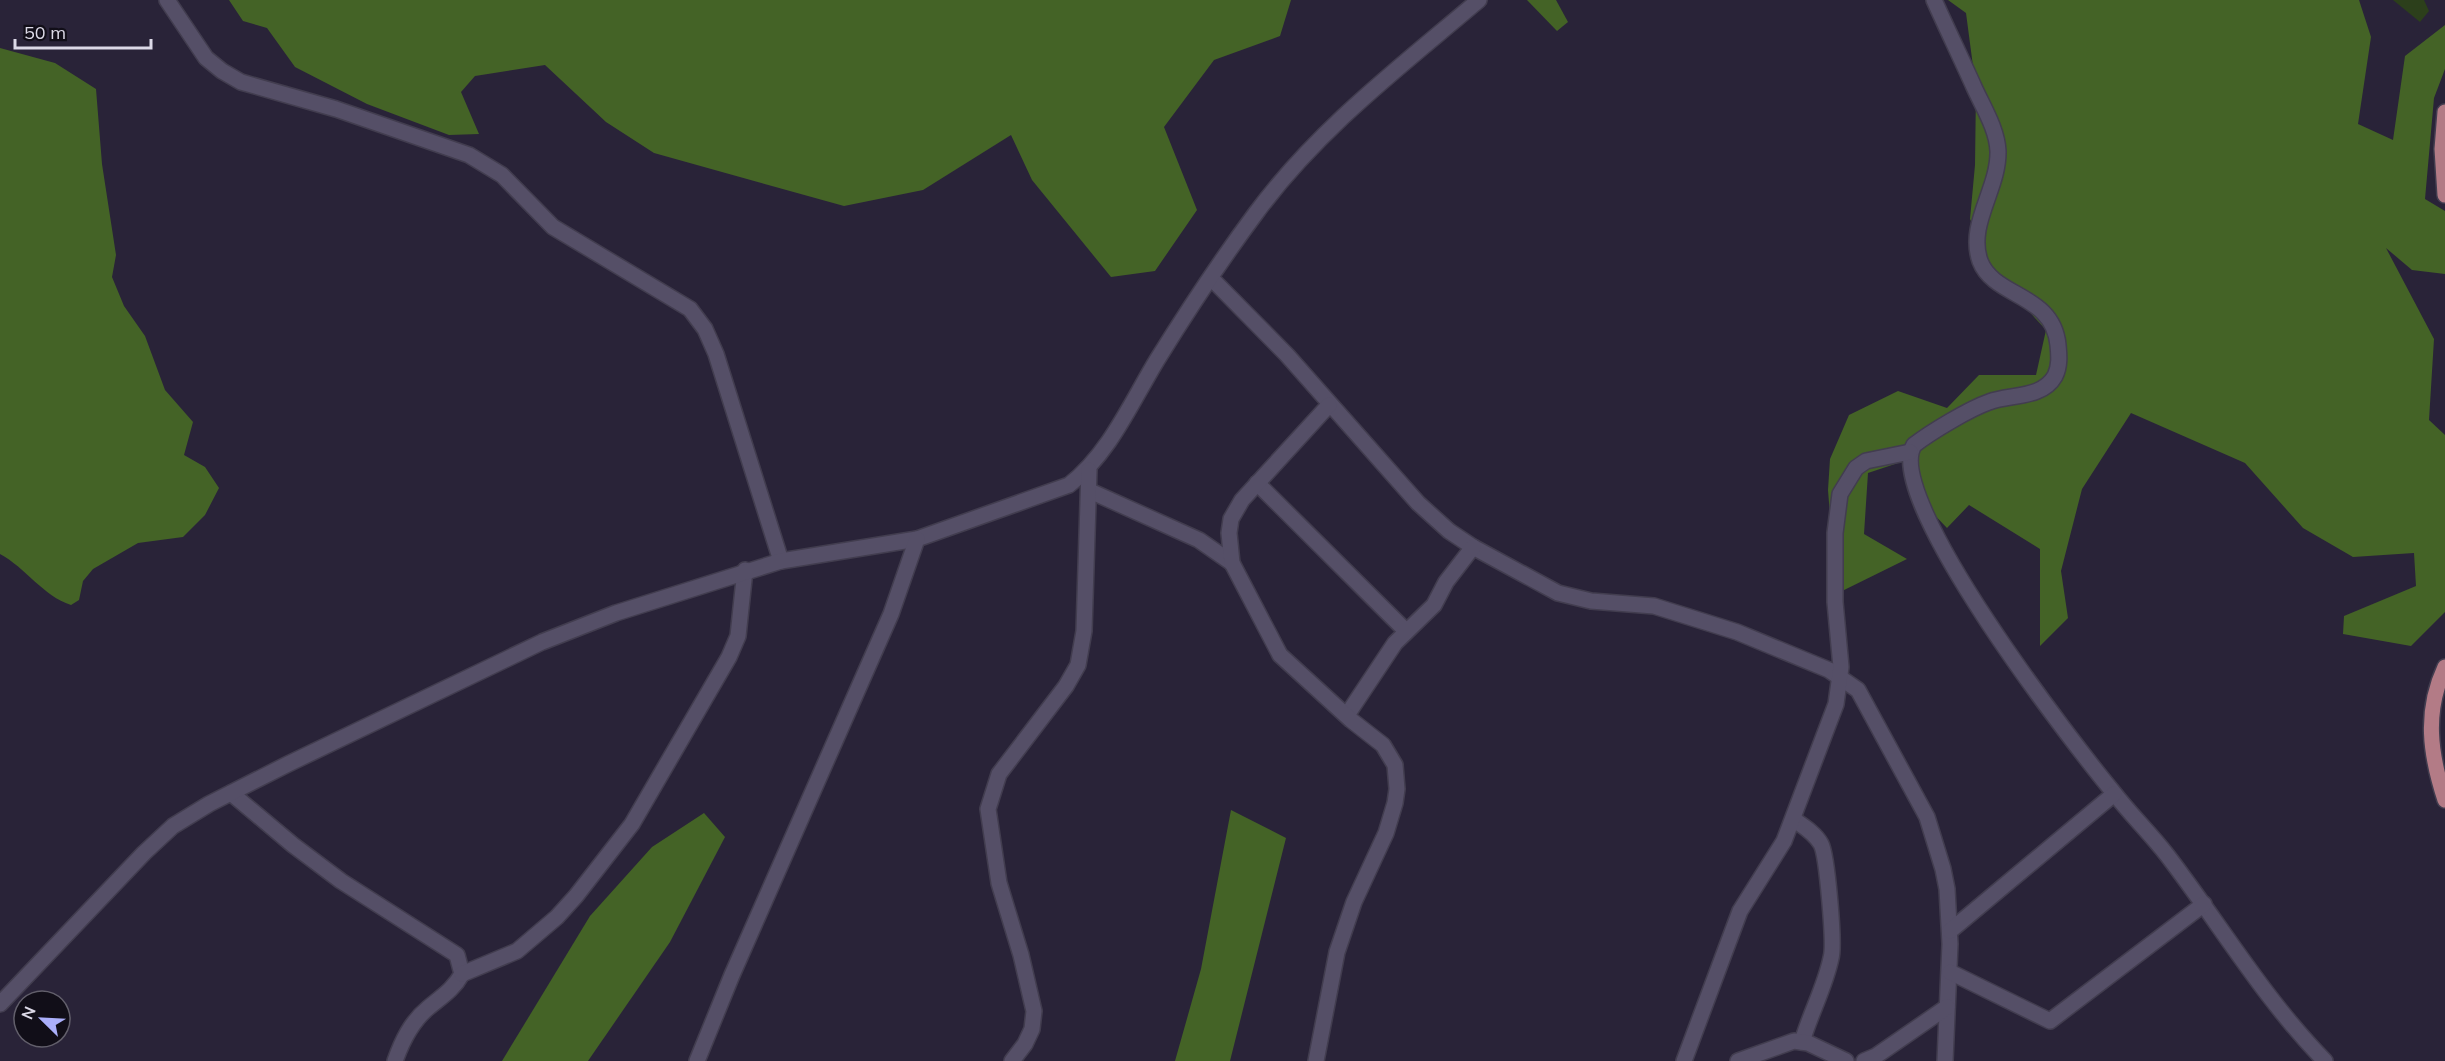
<svg xmlns="http://www.w3.org/2000/svg" width="2445" height="1061" font-family="Mulish,sans-serif">
<style>
.green{fill:#2c3f1b}
.forest{fill:#446326}
.lines{fill:none;stroke-linecap:round;stroke-linejoin:round}
.minor-casing{stroke:#423d4f;stroke-width:18}
.major-casing{stroke:#423d4f;stroke-width:18}
.minor{stroke:#554f67;stroke-width:15}
.major{stroke:#b37b86;stroke-width:15}
</style>
<rect width="100%" height="100%" fill="#292338"/>
<path class="green" d="M2393,0h31l5,11 -9,11z"/>
<g class="forest">
<path d="M229,0h1062l-11,36 -66,24 -50,67 33,83 -42,61 -44,6 -79,-97 -21,-45 -88,55 -79,16 -190,-53 -48,-31 -61,-57 -70,11 -14,16 18,42 -30,1 -82,-31 -72,-37 -28,-39 -24,-7z"/>
<path d="M1527,0h29l12,22 -11,9z"/>
<path d="M1948,0h411l12,37 -13,87 35,16 12,-84 40,-31v44l-11,29 -9,101 20,12v63l-33,-4 -26,-22 48,91 -5,81 16,15v177l-34,34 -68,-12 1,-18 72,-30 -2,-33 -61,4 -50,-29 -58,-65 -114,-50 -49,76 -21,82 7,47 -28,28v-97l-71,-44 -22,23 -23,-24 -11,-46 -45,15 -4,61 43,25 -71,35 -8,-104 2,-31 19,-44 49,-24 49,17 32,-33h57l10,-45 -52,-57 -24,-54 5,-54 1,-76 -10,-76z"/>
<path d="M0,48l55,15 41,26 6,75 14,91 -4,22 12,29 21,30 20,54 28,32 -9,33 21,12 14,21 -14,27 -22,22 -45,6 -45,26 -10,12 -4,19 -8,5c-28,-9 -45,-37 -71,-51z"/>
<path d="M1231,810l55,28 -56,223h-55l26,-92z"/>
<path d="M704,813l21,24 -55,105 -82,119h-86l88,-145 62,-69z"/>
</g>
<g class="lines">
<defs>
<g id="minor">
<path d="M167,0l39,58 16,13 19,11 95,27 133,46 33,20 51,52 137,82 15,20 11,25 65,207"/>
<path d="M1934,0c13,29 27,58 40,87 9,20 23,42 24,64 1,38 -31,73 -18,110 14,37 73,32 78,84 1,10 2,21 -3,31 -13,23 -45,18 -66,26 -20,7 -58,30 -75,43 -32,53 161,301 200,348 17,22 36,40 53,62 53,69 97,144 158,206"/>
<path d="M1212,279l75,76 131,148 31,28 24,16 85,46 33,8 63,5 48,15 35,11 92,38 29,20 69,127 16,52 4,20 3,55 -5,117"/>
<path d="M1257,483l148,147"/>
<path d="M1090,491l109,49 33,23"/>
<path d="M1347,715l48,-72 39,-38 12,-23 27,-35"/>
<path d="M231,793l62,52 48,36 116,74 5,19c-9,16 -21,23 -34,34 -17,14 -26,33 -33,53"/>
<path d="M1793,819c10,7 22,14 28,25 6,11 14,101 10,114 -6,29 -21,56 -29,84"/>
<path d="M1950,931l164,-137"/>
<path d="M1950,972l100,49 154,-117"/>
<path d="M462,974l55,-23 40,-34 19,-21 56,-72 97,-167 9,-21 7,-66"/>
<path d="M0,1004l144,-151 29,-27 36,-22 79,-40 254,-122 74,-29 165,-52 136,-22 152,-54c40,-31 62,-82 88,-125 31,-50 64,-100 99,-147 62,-84 144,-146 223,-213"/>
<path d="M697,1061l35,-86 159,-361 26,-75"/>
<path d="M1012,1061l13,-17 7,-15 2,-18 -13,-56 -22,-72 -11,-74 11,-35 67,-88 12,-21 6,-34 5,-161"/>
<path d="M1316,1061l21,-109 17,-50 32,-69 9,-30 2,-14 -2,-24 -12,-20 -32,-25 -71,-65 -48,-92 -3,-30 2,-14 11,-19 87,-95"/>
<path d="M1684,1061l56,-150 44,-70 52,-137 5,-37 -6,-65v-69l5,-39 16,-26 10,-7 44,-9"/>
<path d="M1738,1061l56,-20 14,2 38,18"/>
<path d="M1864,1061l12,-5 71,-49"/>
</g>
<g id="major">
<path d="M2445,112l-3,37 3,46"/>
<path d="M2445,667c-21,45 -15,87 0,133"/>
</g>
</defs>
<use href="#minor" class="minor-casing"/>
<use href="#major" class="major-casing"/>
<use href="#minor" class="minor"/>
<use href="#major" class="major"/>
</g>
<g transform="translate(42 1019) rotate(294)"><circle r="28" fill="#110e18" stroke="#625f6b" stroke-width="1.5"/>
<path d="M0-4.5L10 22L0 15L-10 22Z" fill="#abaffb"/>
<text y="-9" font-size="16" font-weight="bold" text-anchor="middle" fill="#dcd9e7">N</text>
</g>
<path d="M15 39v9h136v-9" fill="none" stroke="#dcd9e7" stroke-width="3"/>
<text x="24" y="39" font-size="18" fill="#dcd9e7" stroke="#110e18" stroke-width="4.5" paint-order="stroke">50 m</text>
</svg>
